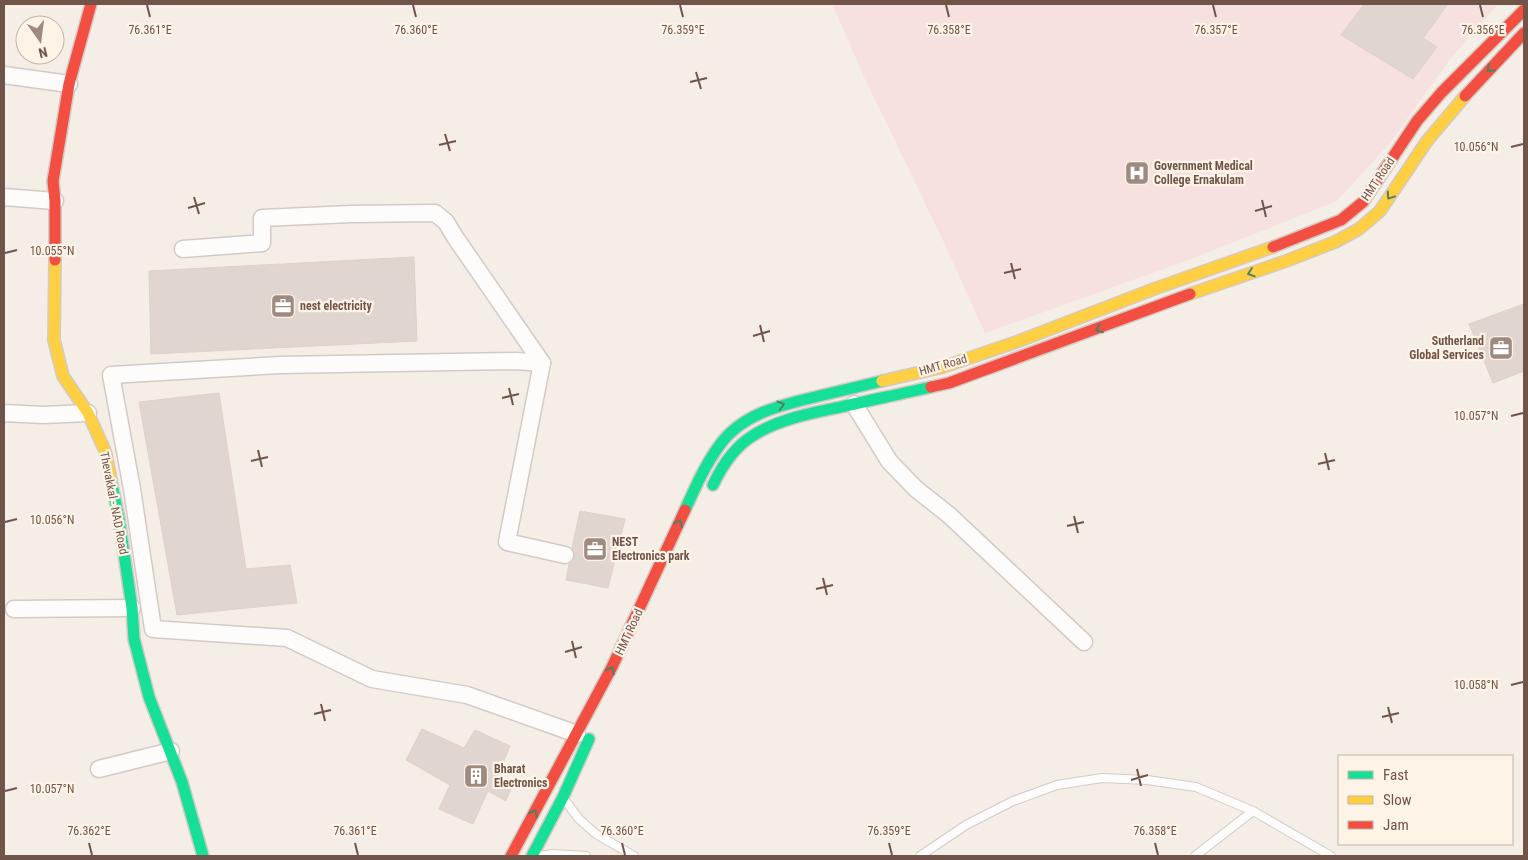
<svg xmlns="http://www.w3.org/2000/svg" width="1528" height="860" font-family="'Roboto Condensed',sans-serif">
<style>
.medical{fill:#f7e0e0}
.building{fill:#e1d6cf;stroke:#ddd1c9}
.lines{fill:none;stroke-linecap:round;stroke-linejoin:round}
.lane-casing{stroke:#d3cac5;stroke-width:10}
.street-casing{stroke:#d3cac5;stroke-width:19}
.fast-casing{stroke:#d4cac4;stroke-width:14}
.slow-casing{stroke:#d4cac4;stroke-width:14}
.jam-casing{stroke:#d4cac4;stroke-width:14}
.lane{stroke:#fefcfb;stroke-width:8}
.street{stroke:#fefcfb;stroke-width:16}
.fast{stroke:#16e098;stroke-width:11}
.slow{stroke:#ffcf43;stroke-width:11}
.jam{stroke:#f24e42;stroke-width:11}
.oneway{stroke:#557e61}
.ticks{fill:none;stroke:#705449;stroke-width:2}
.labels{text-anchor:middle;dominant-baseline:central;stroke-width:4.5;stroke-linejoin:round;paint-order:stroke}
.poi-label{font-size:12px;font-weight:bold;fill:#705449;stroke:#fef3e7;text-anchor:start}
.street-label{font-size:12px;fill:#705449;stroke:#fef3e7}
.ticks-label{font-size:12px;text-anchor:middle;fill:#705449;stroke:#fef3e7;stroke-width:4.5;stroke-linejoin:round;paint-order:stroke}
</style>
<rect width="100%" height="100%" fill="#f5eee7"/>
<path class="medical" d="M832,4h666l-47,54 -62,86 -52,57 -143,57 -209,75 -45,-99 -76,-157z"/>
<g class="building">
<path d="M1364,4h84l-25,34 14,9 -24,32 -72,-44z"/>
<path d="M414,257l3,84 -266,13 -2,-83z"/>
<path d="M1524,304v67l-31,12 -24,-59z"/>
<path d="M219,393l27,176 44,-4 7,38 -120,12 -38,-213z"/>
<path d="M580,511l45,8 -17,69 -42,-8 3,-16 4,-3 2,-4 -3,-9z"/>
<path d="M422,729l42,19 11,-18 35,16 -13,32 15,8 -6,15 -18,-10 -15,33 -34,-15 11,-24 -44,-25z"/>
</g>
<g class="lines">
<defs>
<g id="lane">
<path d="M564,799l15,20 17,15 38,22"/>
<path d="M539,856l14,-2 33,2"/>
<path d="M920,856l46,-31 47,-24 44,-16 45,-7 45,2 49,7 57,24 78,45"/>
<path d="M1195,856l58,-45"/>
</g>
<g id="street">
<path d="M4,75l65,9"/>
<path d="M4,197l51,4"/>
<path d="M183,249l79,-6v-25l89,-4 84,-1 11,9 9,15 87,126"/>
<path d="M854,404l35,57 27,28 33,26 135,127"/>
<path d="M4,413l39,2 45,-2"/>
<path d="M565,555l-58,-13 35,-179 -26,-2 -236,4 -169,10 21,114 21,140 134,9 85,41 95,16 110,39"/>
<path d="M14,609l118,-1"/>
<path d="M99,769l72,-18"/>
</g>
<g id="fast">
<path d="M111,480l8,39 13,89 2,31 15,58 33,85 21,74"/>
<path d="M713,485c9,-19 22,-39 41,-50 25,-16 58,-22 87,-28 30,-7 60,-13 90,-20"/>
<path d="M685,510c10,-22 20,-45 34,-64 23,-33 63,-41 100,-50 21,-5 42,-10 63,-15"/>
<path d="M532,856l31,-59 26,-58"/>
</g>
<g id="slow">
<path d="M55,260l-1,80 9,36 25,37 17,38 6,29"/>
<path d="M1190,294l96,-33 49,-19 24,-13 21,-18 47,-70 38,-45"/>
<path d="M882,381l61,-14 76,-26 135,-52 119,-42"/>
</g>
<g id="jam">
<path d="M1465,96l59,-63"/>
<path d="M1273,247l68,-27 22,-18 54,-81 24,-28 83,-83"/>
<path d="M55,260v-59l-2,-20 16,-97 22,-80"/>
<path d="M931,387l18,-4 241,-89"/>
<path d="M511,856l101,-189 73,-157"/>
</g>
</defs>
<use href="#lane" class="lane-casing"/>
<use href="#street" class="street-casing"/>
<use href="#fast" class="fast-casing"/>
<use href="#slow" class="slow-casing"/>
<use href="#jam" class="jam-casing"/>
<use href="#lane" class="lane"/>
<use href="#street" class="street"/>
<use href="#fast" class="fast"/>
<use href="#slow" class="slow"/>
<use href="#jam" class="jam"/>
</g>
<defs><path id="oneway-chevron" d="M-2-3.5L2.5 0L-2 3.5" fill="none" stroke-width="1.6" stroke-linecap="round" stroke-linejoin="round" transform="scale(1.25)"/></defs>
<g class="oneway">
<use href="#oneway-chevron" transform="translate(1490 69) rotate(135)"/>
<use href="#oneway-chevron" transform="translate(1390 196) rotate(124)"/>
<use href="#oneway-chevron" transform="translate(1251 273) rotate(161)"/>
<use href="#oneway-chevron" transform="translate(1099 329) rotate(160)"/>
<use href="#oneway-chevron" transform="translate(781 405) rotate(-16)"/>
<use href="#oneway-chevron" transform="translate(679 523) rotate(-65)"/>
<use href="#oneway-chevron" transform="translate(611 670) rotate(-63)"/>
<use href="#oneway-chevron" transform="translate(534 813) rotate(-62)"/>
</g>
<path class="ticks" d="M147,5l3,12M413,5l3,12M680,5l3,12M946,5l3,12M1213,5l3,12M1480,5l3,12M696,72l5,17M690,82l17,-4M445,134l5,17M439,145l17,-4M1511,147l12,-3M194,197l5,17M1262,200l4,17M188,208l17,-5M1255,211l17,-5M5,253l12,-3M1011,263l4,16M1004,273l17,-4M760,325l4,17M753,336l17,-5M509,388l4,17M502,398l17,-4M1511,416l12,-3M258,450l4,17M1325,453l4,17M251,461l17,-4M1318,464l17,-4M1074,516l4,17M5,522l12,-3M1067,526l17,-4M823,578l4,17M816,589l17,-4M572,641l4,17M565,652l17,-5M1511,685l12,-3M321,704l4,17M1388,707l4,16M314,714l17,-4M1382,717l17,-4M1137,769l4,17M1131,780l17,-5M5,791l12,-3M89,843l3,12M355,843l3,12M622,843l3,12M889,843l3,12M1155,843l3,12"/>
<defs>
<symbol id="hospital-square" viewBox="-11 -11 22 22"><rect x="-9" y="-9" width="18" height="18" rx="4" fill="#9f8a80" stroke="#fef3e7"/><path d="M-5-5h3v3.5h4V-5h3V5h-3V1.5h-4V5h-3Z" fill="#fff"/></symbol>
<symbol id="office-square" viewBox="-11 -11 22 22"><rect x="-9" y="-9" width="18" height="18" rx="4" fill="#9f8a80" stroke="#fef3e7"/><path d="M-6-3h4V-5.5h4V-3h4V5H-6ZM-1-4.5V-3h2v-1.5ZM-6 0V1H6V0Z" fill="#fff"/></symbol>
<symbol id="building-square" viewBox="-11 -11 22 22"><rect x="-9" y="-9" width="18" height="18" rx="4" fill="#9f8a80" stroke="#fef3e7"/><path d="M-4-6H4V6H1V3H-1V6H-4ZM-2.5-4.3h1.7v1.8h-1.7ZM.8-4.3h1.7v1.8H.8ZM-2.5-1h1.7V.8h-1.7ZM.8-1h1.7V.8H.8Z" fill="#fff"/></symbol>
</defs>
<g fill-rule="evenodd">
<use href="#hospital-square" x="1123" y="159" width="28" height="28"/>
<use href="#office-square" x="269" y="292" width="28" height="28"/>
<use href="#office-square" x="1487" y="334" width="28" height="28"/>
<use href="#office-square" x="581" y="535" width="28" height="28"/>
<use href="#building-square" x="462" y="762" width="28" height="28"/>
</g>
<g class="labels">
<g class="poi-label">
<text x="1154" y="166">Government Medical<tspan x="1154" dy="14">College Ernakulam</tspan></text>
<text x="300" y="306">nest electricity</text>
<text x="1484" y="341" text-anchor="end">Sutherland<tspan x="1484" dy="14">Global Services</tspan></text>
<text x="612" y="542">NEST<tspan x="612" dy="14">Electronics park</tspan></text>
<text x="494" y="769">Bharat<tspan x="494" dy="14">Electronics</tspan></text>
</g>
<g class="street-label">
<text transform="translate(1378 179) rotate(-56)">HMT Road</text>
<text transform="translate(943 365) rotate(-16)">HMT Road</text>
<text transform="translate(114 503) rotate(79)">Thevakkal - NAD Road</text>
<text transform="translate(629 632) rotate(-65)">HMT Road</text>
</g>
</g>
<g class="ticks-label">
<text x="416" y="34">76.360°E</text>
<text x="150" y="34">76.361°E</text>
<text x="683" y="34">76.359°E</text>
<text x="949" y="34">76.358°E</text>
<text x="1216" y="34">76.357°E</text>
<text x="1483" y="34">76.356°E</text>
<text x="1476" y="151">10.056°N</text>
<text x="52" y="255">10.055°N</text>
<text x="1476" y="420">10.057°N</text>
<text x="52" y="524">10.056°N</text>
<text x="1476" y="689">10.058°N</text>
<text x="52" y="793">10.057°N</text>
<text x="89" y="835">76.362°E</text>
<text x="355" y="835">76.361°E</text>
<text x="622" y="835">76.360°E</text>
<text x="889" y="835">76.359°E</text>
<text x="1155" y="835">76.358°E</text>
</g>
<rect width="1528" height="860" fill="none" stroke="#705449" stroke-width="10"/>
<rect x="1338" y="755" width="175" height="90" fill="#fef3e7" stroke="#c5b3a8"/>
<rect x="1348" y="771" width="25" height="8" fill="#16e098" stroke="#c5b3a8"/>
<text x="1383" y="780" font-size="15" fill="#705449">Fast</text>
<rect x="1348" y="796" width="25" height="8" fill="#ffcf43" stroke="#c5b3a8"/>
<text x="1383" y="805" font-size="15" fill="#705449">Slow</text>
<rect x="1348" y="821" width="25" height="8" fill="#f24e42" stroke="#c5b3a8"/>
<text x="1383" y="830" font-size="15" fill="#705449">Jam</text>
<g transform="translate(40 40) rotate(166)"><circle r="24" fill="#fef3e7" stroke="#c5b3a8"/>
<path d="M0-4L9 19L0 12L-9 19Z" fill="#9f8a80"/>
<text y="-8" font-size="14" font-weight="bold" text-anchor="middle" fill="#705449">N</text>
</g>
</svg>
